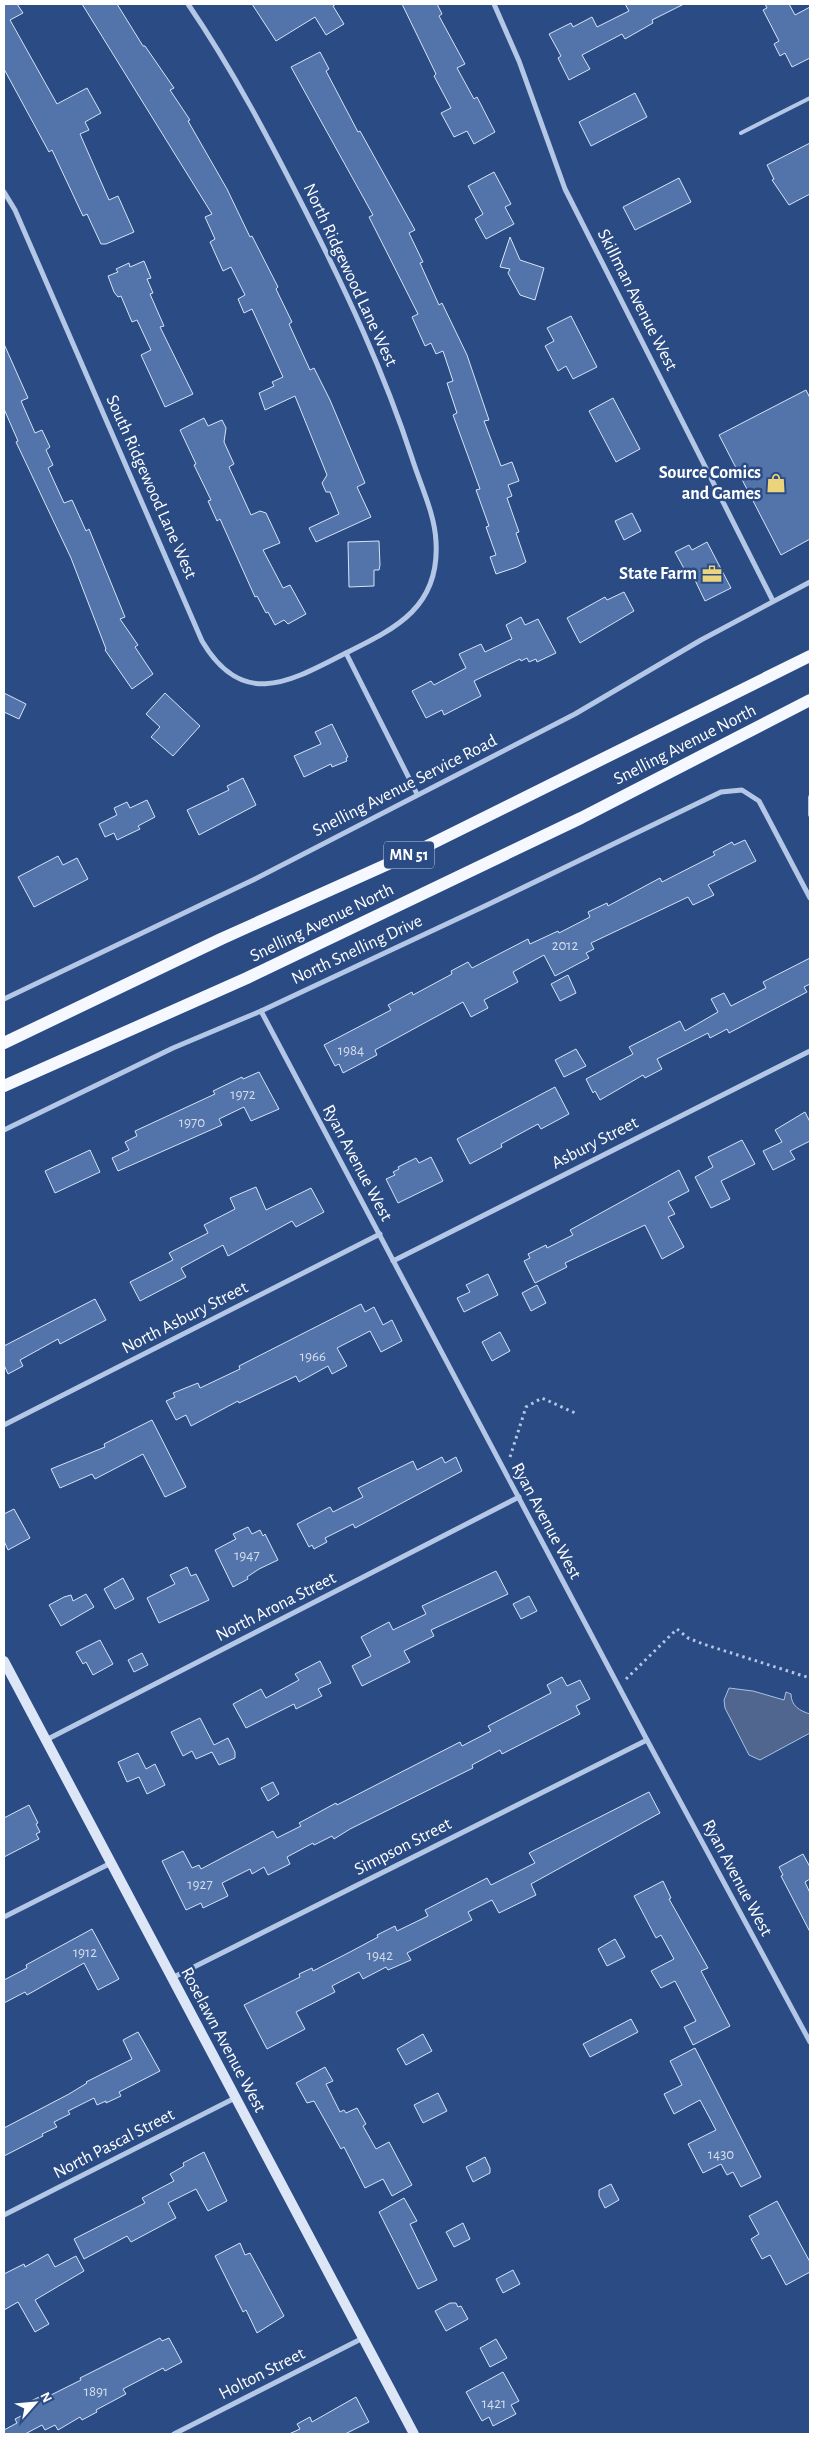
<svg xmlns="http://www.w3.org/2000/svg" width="814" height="2438" font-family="'Alegreya Sans',sans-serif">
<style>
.water{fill:#50668f;stroke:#a9c1e6}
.building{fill:#5374ab;stroke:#d7e3f5}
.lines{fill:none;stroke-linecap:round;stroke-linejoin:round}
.path{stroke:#b4c7e6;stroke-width:3;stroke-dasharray:2.5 4;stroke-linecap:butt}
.lane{stroke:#b4c7e6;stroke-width:4}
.street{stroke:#b4c7e6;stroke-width:5}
.secondary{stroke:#dde6f6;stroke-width:10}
.primary{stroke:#f5f8fe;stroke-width:12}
.labels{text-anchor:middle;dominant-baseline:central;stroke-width:5;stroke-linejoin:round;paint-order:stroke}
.number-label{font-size:15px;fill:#d4dcea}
.shield{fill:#2a4b83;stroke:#bfc9da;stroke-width:1}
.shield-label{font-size:16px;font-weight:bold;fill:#fff}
.street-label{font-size:18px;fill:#fff;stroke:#2a4b83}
.poi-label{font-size:18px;font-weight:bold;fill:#fff;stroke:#2a4b83;text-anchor:end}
</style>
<rect width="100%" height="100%" fill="#2a4b83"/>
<path class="water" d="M729,1688l24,3 31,9 2,-8 5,2c0,12 9,17 19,20v19l-50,27 -11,-5 -24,-47 -1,-8z"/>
<g class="building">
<path d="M4,4h13l6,9 -13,7 47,84 30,-16 14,25 -16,9 4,8 -9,4 29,66 9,-4 16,36 -28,12h-5l-14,-30 -4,2 -31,-66 -3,2 -45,-83z"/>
<path d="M82,4h35l26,42h2l29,42 -4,2 20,30 -2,1 39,68 23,48 2,-1 26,51 -2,2 16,33 -3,2 21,46 4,-2 16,32 35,83 -8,4 14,30 -55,25 -7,-14 30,-14 -9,-22h-4l-4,-9 5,-8 -32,-79 -30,14 -6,-17 15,-7 -2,-4 11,-5 -31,-68 -8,4 -6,-14 7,-4 -14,-28 -8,4 -13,-29 5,-3 -10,-22 7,-3z"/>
<path d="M252,4h84l-3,2 11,18 -18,11 -11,-18 -39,24z"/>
<path d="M402,4h35l5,10 -3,2 26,48 -8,4 17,31 3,-2 18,35 -21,12 -7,-13 -13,6 -13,-24 10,-5 -17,-32 2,-2z"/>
<path d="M625,4h59l-32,16 1,3 -28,16 -3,-5 -40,21 8,14 -21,11 -11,-22 3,-2 -12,-22 22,-11 2,4 19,-10 5,10 32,-16z"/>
<path d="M765,4h24l6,11 15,-8v51l-18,9 -7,-14 -5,3 -6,-12 5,-3 -16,-31 4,-2z"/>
<path d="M320,52l9,17 -3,2 32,61 2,-1 55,99 -6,3 14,29 -3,1 19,42 3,-2 25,52 22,65 -5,1 17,45 11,-4 7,19 -11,4 4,11 -5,2 12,34 -3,1 10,29 -9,5 -21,7 -6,-17 6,-2 -10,-28 3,-1 -13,-36 4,-1 -27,-74 4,-2 -10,-30 6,-2 -10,-30 -7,3 -5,-11 -6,3 -13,-29 6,-3 -49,-97 4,-2 -82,-148z"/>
<path d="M635,93l12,24 -56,29 -12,-24z"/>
<path d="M810,143v51l-21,11 -17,-25 2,-1 -7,-14z"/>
<path d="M494,172l17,32 -6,3 9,17 -28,15 -11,-20 8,-5 -15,-28z"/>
<path d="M679,178l12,24 -56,28 -12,-23z"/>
<path d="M510,237l10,23 24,8 -9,32 -15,-5 -12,-22 2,-4 -10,-2z"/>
<path d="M144,261l7,17 -4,1 6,14 -3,1 14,32 -4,1 33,67 -28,13 -24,-52 10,-5 -14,-30 -5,2 -11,-26 -3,1 -4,-5 -6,-16 10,-4 -2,-3 13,-6 1,4z"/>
<path d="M571,316l26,51 -24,12 -7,-13 -8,5 -13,-25 9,-5 -7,-13z"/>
<path d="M4,344l24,54 -7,3 14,32 7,-3 8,17 -4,3 7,15 -5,3 16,35 8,-3 14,31 3,-2 36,88 -5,2 18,26 -3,2 18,27 -21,15 -27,-39 1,-1 -35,-91 -55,-116 2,-1 -14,-32z"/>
<path d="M806,390l4,8v141l-29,16 -62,-120z"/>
<path d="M613,398l27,51 -24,13 -27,-51z"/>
<path d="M204,418l4,8 14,-6 4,8 -2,14 10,22 -5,3 22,48 9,-4 6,2 14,30 -17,7 20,38 7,-3 16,29 -18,10 -4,-4 -9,5 -7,-13 -2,1 -9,-17 -2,1 -35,-78 -3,2 -9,-20 3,-1 -17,-35 2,-1 -16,-34z"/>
<path d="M632,513l9,18 -17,9 -9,-19z"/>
<path d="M379,541l1,24 -1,5h-5v16l-25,1 -1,-45z"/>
<path d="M707,542l24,46 -26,13 -13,-27 -4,2 -13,-24 14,-7 3,5z"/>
<path d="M624,592l10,19 -54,32 -13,-25 38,-21 2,3z"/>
<path d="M521,617l4,8 13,-6 18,34 -19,9 -1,-3 -7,3 -2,-4 -6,3 -1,-2 -46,22 7,15 -37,19 -2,-5 -16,8 -14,-27 19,-10 3,4 32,-17 -7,-14 22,-10 4,8 27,-13 -6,-14z"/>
<path d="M4,693l22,11 -7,15 -15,-7z"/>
<path d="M165,693l35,33 -27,30 -22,-19 9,-10 -14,-13z"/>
<path d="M332,724l16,33 -2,1 1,3 -15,6 -1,-3 -27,13 -10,-21 27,-12 -6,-12z"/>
<path d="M243,778l13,27 -57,30 -12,-25 42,-20 -2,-4z"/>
<path d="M147,800l8,17 -17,9 2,3 -23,11 -3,-7 -9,4 -6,-13 18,-9 -3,-7 13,-6 3,6z"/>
<path d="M745,840l11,21 -48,24 6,10 -21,10 -5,-8 -97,46 3,6 -8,4 3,5 -34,18 -11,-21 -31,17 5,10 -34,18 4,8 -17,9 -8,-15 -88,48 2,5 -34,18 -4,-9 -4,2 -11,-21 67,-35 -3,-5 24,-13 1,3 39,-21 -1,-3 17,-9 4,6 56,-29 2,5 28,-13 1,2 31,-16 -2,-5 19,-9 1,3 52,-28 2,4 53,-27 -2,-3 19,-10 2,3z"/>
<path d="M58,856l5,9 14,-7 11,21 -54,28 -16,-30z"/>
<path d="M810,958v26l-6,3 3,5 -78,41 -2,-4 -17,9 -2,-5 -51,26 5,10 -17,9 -2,-3 -43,25 -5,-9 -2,2 -7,-14 47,-25 -4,-7 51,-26 5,10 33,-19 -7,-13 13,-6 7,13 35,-18 -3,-6z"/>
<path d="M568,975l8,18 -16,8 -9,-17z"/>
<path d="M576,1049l10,17 -22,11 -9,-17z"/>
<path d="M259,1072l20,37 -28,12 -7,-14 -25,12 3,6 -104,46 -6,-13 17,-8 -4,-8 12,-6 -2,-5 80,-37 -2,-3 29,-14 1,2z"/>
<path d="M555,1087l14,27 -28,15 -3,-5 -37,20 1,3 -32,17 -13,-25z"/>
<path d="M805,1112l5,10v19l-20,10 5,8 -22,11 -10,-19 19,-9 -7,-12z"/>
<path d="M742,1140l13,24 -34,17 9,18 -19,9 -16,-31 18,-10 -5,-10z"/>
<path d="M90,1150l10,22 -45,21 -10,-22z"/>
<path d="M431,1157l12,24 -45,22 -12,-24 9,-4 -2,-3 6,-3 -1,-2 18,-9 3,5z"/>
<path d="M679,1170l10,21 -21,11 7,12 -7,3 16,30 -22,12 -17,-34 -80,38 2,4 -32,16 -11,-22 6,-3 -2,-4 18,-9 1,3 26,-13 -3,-5z"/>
<path d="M256,1187l10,23 45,-22 13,24 -28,15 -4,-6 -64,35 -5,-11 -42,23 5,9 -46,24 -10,-19 43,-22 -4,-7 39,-20 -4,-8 31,-16 -5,-11z"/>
<path d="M488,1274l10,21 -34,17 -7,-14 13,-6 -4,-7z"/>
<path d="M537,1285l9,18 -15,8 -9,-18z"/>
<path d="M95,1299l11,21 -46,24 -2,-5 -38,21 3,6 -15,8 -4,-9v-19z"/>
<path d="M361,1304l4,8 9,-5 9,18 9,-5 10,21 -21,11 -11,-21 -33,17 10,18 -15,8 -4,-8 -29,16 -3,-6 -57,27 -1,-2 -47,25 -5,-11 -10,5 -10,-19 9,-4 -2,-4 25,-10 2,5 40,-19 -1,-3z"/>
<path d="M500,1332l10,19 -18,10 -10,-19z"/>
<path d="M152,1420l34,67 -21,10 -22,-43 -48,25 -3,-5 -32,14 -9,-19 54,-22 -1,-3z"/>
<path d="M442,1457l3,6 11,-6 6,14 -107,57 -2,-4 -28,14 2,4 -13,7 -2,-4 -3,2 -12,-23 33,-17 3,5 30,-15 -5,-9 55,-27 4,9z"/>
<path d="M14,1509l16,29 -22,12 -4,-9v-27z"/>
<path d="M248,1527l4,7 8,-4 3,6 2,-2 13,26 -19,9 -12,8 1,2 -15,8 -18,-37 21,-11 -3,-5z"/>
<path d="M187,1567l4,9 5,-2 13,26 -50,23 -12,-25 28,-14 -5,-9z"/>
<path d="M496,1571l12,23 -77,36 3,6 -30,15 6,11 -48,24 -10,-20 19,-10 -10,-19 28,-15 4,8 33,-16 -4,-8z"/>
<path d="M123,1578l11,21 -19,10 -11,-20z"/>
<path d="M86,1594l8,13 -33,19 -12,-21 15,-8 7,-2 2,6z"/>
<path d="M529,1596l8,15 -16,8 -8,-15z"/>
<path d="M100,1640l13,24 -20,11 -7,-13 -3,2 -7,-12z"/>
<path d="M142,1653l6,12 -14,7 -6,-12z"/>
<path d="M320,1661l11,22 -13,6 4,7 -26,13 -2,-5 -48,24 -13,-24 28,-15 5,9 33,-18 -4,-6z"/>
<path d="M562,1677l5,9 13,-6 10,19 -14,7 4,8 -78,40 -2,-4 -28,15 1,3 -123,61 -16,10 -2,-3 -18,9 -1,-2 -26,14 3,7 -22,11 -4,-8 -12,7 -2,-5 -28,14 6,13 -25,12 -2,-5 -15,7 -24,-49 21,-10 9,17 7,-3 2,4 72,-38 4,7 24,-12 -2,-3 37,-20 1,2 123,-63 2,4 29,-15 -3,-5 63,-33 -4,-8z"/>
<path d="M200,1718l14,27 14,-7 7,14v6l-16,7 -7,-13 -16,7 -4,-8 -9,5 -12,-24z"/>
<path d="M138,1753l8,16 9,-5 10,21 -18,9 -8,-17 -12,5 -9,-20z"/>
<path d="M273,1782l6,12 -11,7 -7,-13z"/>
<path d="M649,1792l11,21 -129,71 5,11 -37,18 -7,-13 -24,12 4,8 -65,33 4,7 -23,10 -2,-3 -23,12 -4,-7 -27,14 3,6 -39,20 9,17 -38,20 -23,-44 56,-28 -1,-3 13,-6 1,3 37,-19 28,-15 -1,-2 18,-9 2,5 31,-15 -3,-6 62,-32 4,7 44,-22 -6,-10z"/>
<path d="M29,1805l9,18 -2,1 4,8 -4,2 3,5 -35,18v-39z"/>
<path d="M803,1854l7,13v12l-5,3 5,11v39l-29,-56 2,-1 -4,-8z"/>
<path d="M663,1881l8,17 -2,1 39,69 -7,3 29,55 -37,19 -9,-18 12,-6 -21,-40 -14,7 -10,-17 23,-12 -13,-24 -5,3 -22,-42z"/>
<path d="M92,1929l27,50 -21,11 -14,-27 -57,32 -2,-3 -21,11v-23l23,-12 -1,-3z"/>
<path d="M615,1939l10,18 -18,9 -9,-17z"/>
<path d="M631,2019l7,13 -48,25 -7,-13z"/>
<path d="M138,2032l22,39 -41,21 2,4 -15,7v-2l-9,4 -3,-7 -26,13 2,3 -16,8 3,5 -15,7 1,2 -39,20v-28l65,-34 18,-11 -1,-1 46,-23 -9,-19z"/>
<path d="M423,2034l9,17 -26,14 -9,-16z"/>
<path d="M695,2048l66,129 -20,10 -8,-15 -6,3 -6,-11 -18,9 -15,-29 28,-14 -16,-30 -26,14 -10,-20 18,-9 -12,-24z"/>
<path d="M325,2067l8,14 -7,3 14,28 4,-2 2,3 11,-5 9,16 -3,2 13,23 13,-7 23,43 -20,11 -9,-17 -18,9 -21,-41 -3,2 -27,-48 -7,2 -11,-20z"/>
<path d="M438,2093l9,18 -24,12 -9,-18z"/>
<path d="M204,2152l23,49 -19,10 -12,-22 -28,14 8,15 -45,24 -4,-6 -43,23 -10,-20 71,-36 -3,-5 32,-17 -4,-7 14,-8 -1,-3z"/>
<path d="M485,2157l5,11v5l-17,9 -7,-15z"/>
<path d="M611,2184l8,16 -14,8 -6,-12v-6z"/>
<path d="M404,2198l13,23 -7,3 27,56 -19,9 -39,-77z"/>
<path d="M777,2201l33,61v10l-24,13 -16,-30 -8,4 -11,-20 8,-5 -10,-18z"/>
<path d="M463,2223l7,16 -16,8 -8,-15z"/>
<path d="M240,2243l5,12 5,-2 34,63 -27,17 -11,-23 -3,2 -28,-56z"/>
<path d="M48,2254l7,13 21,-11 8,15 -49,29 14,24 -14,8 -17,-30 -14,8v-36l20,-10 1,3z"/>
<path d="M513,2270l7,14 -17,9 -7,-14z"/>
<path d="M450,2303h6l2,4 3,-1 7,13 -22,12 -11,-20z"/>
<path d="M160,2338l2,3 7,-3 13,24 -17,9 -2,-3 -40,21 3,5 -30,16 1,2 -15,8 -2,-3 -22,13 -3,-5 -10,5 -3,-5 -17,9h-21v-4l13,-7 -2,-4 18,-9 -4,-8 18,-9 2,3 32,-16 -1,-2z"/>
<path d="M496,2339l11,19 -17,9 -10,-19z"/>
<path d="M503,2372l16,29 -8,4 5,9 -23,12 -4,-9 -7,4 -16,-29z"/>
<path d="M356,2397l13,25 -24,12h-56l11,-5 -3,-5 13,-7 2,5z"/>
</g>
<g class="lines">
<g class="path">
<path d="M510,1457l16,-50 16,-9 33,15"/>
<path d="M626,1679l51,-50 11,9 15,6 107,34"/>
</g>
<g class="lane">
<path d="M741,133l69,-35"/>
<path d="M810,797v18"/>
</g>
<g class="street">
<path d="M494,4l25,57 46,128 208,412"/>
<path d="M4,192l11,18 187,431c39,66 84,43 138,15 52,-26 100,-46 96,-114 -1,-28 -16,-58 -24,-84 -28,-86 -65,-165 -106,-246 -36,-71 -73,-142 -118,-208"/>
<path d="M346,653l71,141"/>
<path d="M4,999l249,-119 322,-166 126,-74 109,-58"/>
<path d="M261,1011l386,729 163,302"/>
<path d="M4,1130l169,-82 88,-37 226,-106 234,-113 21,-2 17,11 51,97"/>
<path d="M393,1261l417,-210"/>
<path d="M4,1425l376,-191"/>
<path d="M46,1740l473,-243"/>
<path d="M4,1917l107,-54"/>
<path d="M172,1978l475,-238"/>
<path d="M4,2215l231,-117"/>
<path d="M174,2434l189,-96"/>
</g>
<path class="secondary" d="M4,1661l410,773"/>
<g class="primary">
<path d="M4,1043l217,-104 196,-88 393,-195"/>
<path d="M4,1086l243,-108 334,-160 229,-118"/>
</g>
</g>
<defs>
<symbol id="shop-bare" viewBox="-9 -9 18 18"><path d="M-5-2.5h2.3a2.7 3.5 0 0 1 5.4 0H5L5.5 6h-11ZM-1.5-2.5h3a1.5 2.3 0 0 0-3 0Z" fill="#ecd47c" stroke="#2a4b83" stroke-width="2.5" paint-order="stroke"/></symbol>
<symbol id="office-bare" viewBox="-9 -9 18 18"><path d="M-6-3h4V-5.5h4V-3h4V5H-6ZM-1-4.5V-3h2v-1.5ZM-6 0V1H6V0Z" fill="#ecd47c" stroke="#2a4b83" stroke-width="2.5" paint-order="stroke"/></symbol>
</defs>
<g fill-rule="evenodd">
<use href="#shop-bare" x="762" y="469" width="28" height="28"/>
<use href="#office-bare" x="698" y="560" width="28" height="28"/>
</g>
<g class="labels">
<g class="number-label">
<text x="565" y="945">2012</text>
<text x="351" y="1050">1984</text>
<text x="243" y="1094">1972</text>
<text x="192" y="1122">1970</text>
<text x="313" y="1356">1966</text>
<text x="247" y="1555">1947</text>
<text x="200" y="1884">1927</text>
<text x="85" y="1952">1912</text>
<text x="380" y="1955">1942</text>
<text x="721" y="2154">1430</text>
<text x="96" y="2391">1891</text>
<text x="494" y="2403">1421</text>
</g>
<rect class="shield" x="384" y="841.5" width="50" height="27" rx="4"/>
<g class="shield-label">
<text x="409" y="855">MN 51</text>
</g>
<g class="street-label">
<text transform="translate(350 275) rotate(65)">North Ridgewood Lane West</text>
<text transform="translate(637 300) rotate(63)">Skillman Avenue West</text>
<text transform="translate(151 487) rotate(66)">South Ridgewood Lane West</text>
<text transform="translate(685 745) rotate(-27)">Snelling Avenue North</text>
<text transform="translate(405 786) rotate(-27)">Snelling Avenue Service Road</text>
<text transform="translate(322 923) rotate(-26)">Snelling Avenue North</text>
<text transform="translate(357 950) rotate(-25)">North Snelling Drive</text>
<text transform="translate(595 1143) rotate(-27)">Asbury Street</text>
<text transform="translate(357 1163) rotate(62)">Ryan Avenue West</text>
<text transform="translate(185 1318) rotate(-27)">North Asbury Street</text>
<text transform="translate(546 1521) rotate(62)">Ryan Avenue West</text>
<text transform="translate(276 1607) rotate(-27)">North Arona Street</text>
<text transform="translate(403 1847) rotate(-27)">Simpson Street</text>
<text transform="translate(737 1878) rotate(62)">Ryan Avenue West</text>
<text transform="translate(223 2040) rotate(62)">Roselawn Avenue West</text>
<text transform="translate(114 2144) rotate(-27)">North Pascal Street</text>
<text transform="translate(262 2374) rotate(-27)">Holton Street</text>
</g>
<g class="poi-label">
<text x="761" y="473">Source Comics<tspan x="761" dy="21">and Games</tspan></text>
<text x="697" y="574">State Farm</text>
</g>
</g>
<rect width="814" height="2438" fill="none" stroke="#ffffff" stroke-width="10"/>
<g transform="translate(35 2403) rotate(63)" stroke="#2a4b83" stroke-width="4" paint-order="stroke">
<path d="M0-4L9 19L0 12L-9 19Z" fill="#ffffff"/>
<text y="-8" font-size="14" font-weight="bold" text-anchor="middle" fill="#ffffff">N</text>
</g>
</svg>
